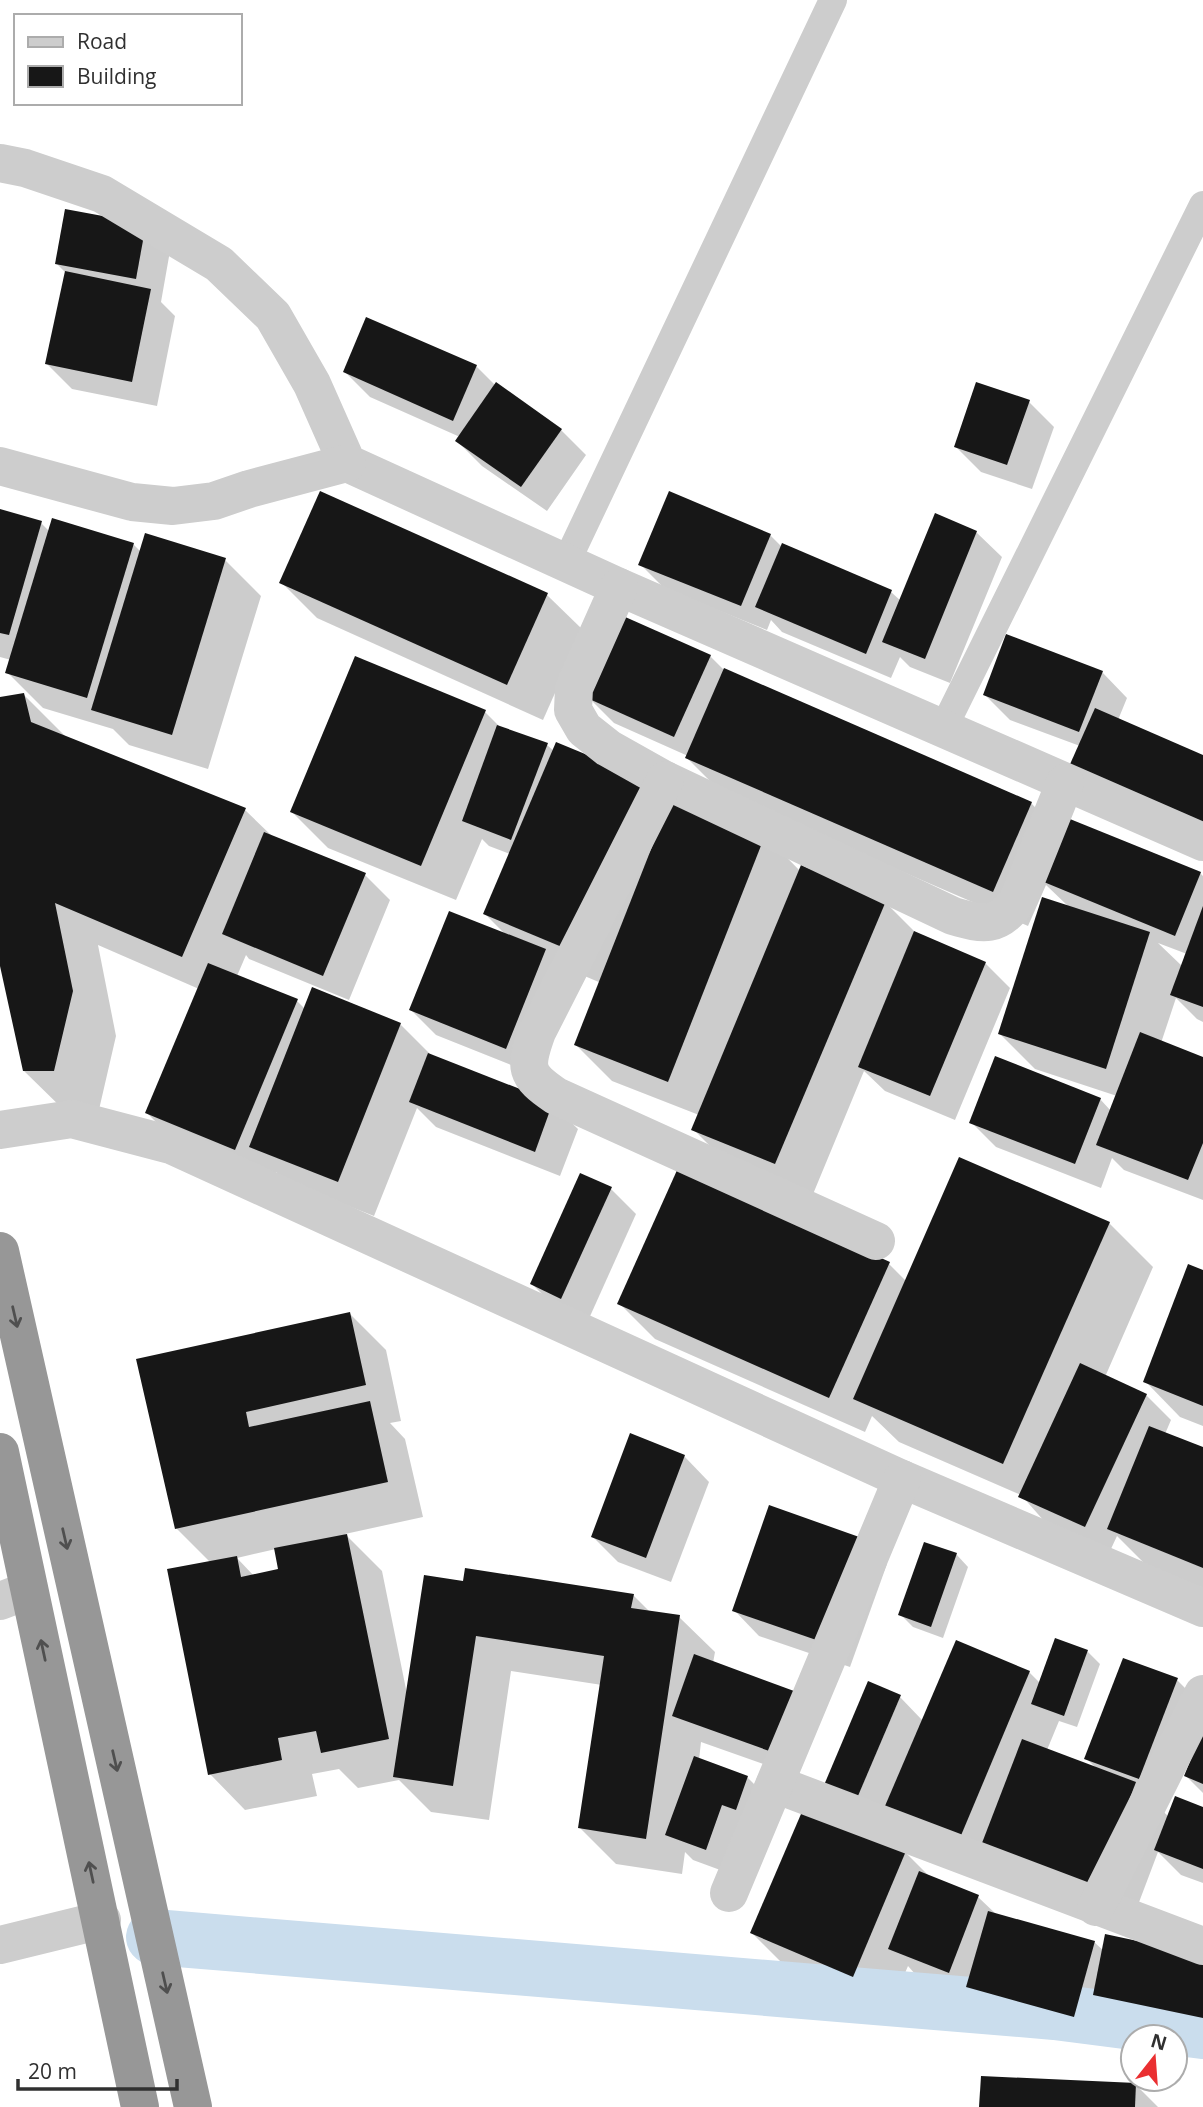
<svg xmlns="http://www.w3.org/2000/svg" width="1203" height="2107" font-family="'Open Sans',sans-serif">
<style>
.shadow{fill:#0003;fill-rule:evenodd}
.lines{fill:none;stroke-linecap:round;stroke-linejoin:round}
.canal{stroke:#cadded;stroke-width:56}
.building{fill:#171717}
.lane{stroke:#cdcdcd;stroke-width:28}
.street{stroke:#cdcdcd;stroke-width:38}
.highway{stroke:#979797;stroke-width:38}
.oneway{stroke:#4f4f4f}
</style>
<rect width="100%" height="100%" fill="#fff"/>
<g class="shadow">
<path d="M67,211l103,40 -9,51 14,14 -18,90 -85,-17 -25,-25 19,-91 -9,-9z"/>
<path d="M476,366l20,20 65,44 25,25 -39,56 -65,-45 -25,-25 3,-4 -90,-40 -25,-25z"/>
<path d="M1029,402l25,25 -22,62 -51,-17 -25,-25z"/>
<path d="M0,511l41,12 9,9 83,12 8,8 5,-16 79,24 36,36 -53,173 -79,-24 -16,-16 -70,-21 -36,-36 4,-12 -11,-3z"/>
<path d="M976,532l26,25 -52,126 -40,-16 -10,-10 -9,21 -109,-46 -11,-12 -4,10 -102,-41 -25,-25 130,-29 12,12 109,45 10,9z"/>
<path d="M281,582l266,13 36,35 -40,90 -226,-102z"/>
<path d="M710,656l15,15 306,132 29,30 140,40 3,3v146l-6,-3 -21,-21 -15,45 42,16v141l-79,-30 -12,-12 -11,30 -105,-41 -25,-25 129,-23 11,12 6,-15 -82,-27 -35,-35 69,-127 -23,-22 -18,41 -305,-132 -36,-36 1,-2 -74,-33 -25,-25zM1158,943l29,11 -5,12z"/>
<path d="M1102,672l25,26 -9,22 85,37 -123,-11 -70,-26 -25,-25z"/>
<path d="M24,695l43,43 178,72 28,27 92,38 25,25 -41,100 -100,-41 -3,-4 -9,21 60,25 8,8 95,15 32,32 120,48 26,25 -18,47 -124,-49 -19,-19 -43,108 -87,-34 -11,-10 -5,13 -88,-36 -36,-36 52,-124 -101,-44 18,91 -18,78 -29,1 -45,-44 -24,-114v-258z"/>
<path d="M485,712l16,16 46,17 7,6 211,84 35,36 85,31 32,32 68,29 25,25 -55,132 -70,-29 -21,-20 -53,128 -82,-34 -36,-36 6,-14 -87,-34 -36,-36 25,-62 -40,-17 -30,107 -95,-38 -25,-25 95,-75 -21,-21 25,-60 -21,-8 -7,-7 -26,61 -128,-52 -36,-36z"/>
<path d="M581,1175l30,14 25,25 -49,109 -30,-14 -25,-25z"/>
<path d="M1109,1223l44,44 -48,110 41,18 25,25 -6,14 38,15v139l-58,-24 -28,-28 -7,15 -65,-29 -24,-27 -122,-53 -27,-26 -7,16 -210,-93 -36,-36 270,-39 17,17z"/>
<path d="M1203,1272v154l-23,-9 -35,-36z"/>
<path d="M350,1314l36,36 15,71 -11,2 15,16 18,78 -78,17 37,37 25,123 57,-111 169,12 17,17 29,5 36,35 -2,11 84,113 -96,-34 -2,18 48,17 25,25 -41,72 -38,-14 -8,-8 -3,22 -66,-10 -36,-36 22,-143 -91,-14 -22,149 -58,-8 -32,-32 -41,8 -19,-19 -27,5 5,22 -72,14 -35,-36 1,-211 -35,-35 -38,-168zM276,1549l4,22 -26,5 -17,-18z"/>
<path d="M684,1456l25,26 -38,100 -53,-20 -25,-25z"/>
<path d="M956,1554l12,13 -25,71 -30,-11 -13,-13z"/>
<path d="M887,1564l-37,103 -91,-31 -25,-26z"/>
<path d="M1087,1651l13,13 -23,63 -18,-6 -12,29 50,19 -11,-11 91,-78 25,25 -53,93 20,19 34,-8v74l-22,-8 -23,-23 -31,82 -280,-113 53,-124 23,24 106,-49 11,11z"/>
<path d="M1203,1735v58l-17,-17z"/>
<path d="M905,1852l26,26 47,19 19,18 97,27 10,9 99,6v80l-83,-17 -12,-12 -9,33 -105,-30 -18,-17 -1,3 -60,-23 -7,-8 -19,45 -101,-42 -36,-36z"/>
<path d="M1135,2084l23,23h-177z"/>
</g>
<g class="lines">
<path class="canal" d="M154,1937l901,75 148,19"/>
</g>
<g class="building">
<path d="M65,209l81,15 -10,55 -81,-15z"/>
<path d="M65,271l86,18 -19,93 -87,-18z"/>
<path d="M366,317l111,48 -24,56 -110,-49z"/>
<path d="M496,382l66,47 -41,58 -66,-46z"/>
<path d="M976,382l54,18 -23,65 -53,-18z"/>
<path d="M320,491l228,102 -41,92 -228,-102z"/>
<path d="M669,491l102,43 -30,72 -103,-41z"/>
<path d="M0,509l42,12 -33,114 -9,-2z"/>
<path d="M935,513l42,18 -52,128 -43,-17z"/>
<path d="M52,518l82,25 -47,155 -82,-25z"/>
<path d="M145,533l81,25 -54,177 -81,-25z"/>
<path d="M782,543l110,47 -26,64 -111,-47z"/>
<path d="M623,616l88,39 -37,82 -87,-39z"/>
<path d="M1006,634l97,37 -24,61 -96,-37z"/>
<path d="M355,656l131,54 -65,156 -131,-54z"/>
<path d="M724,668l308,134 -39,90 -308,-134z"/>
<path d="M24,693l7,29 215,86 -64,149 -127,-54 18,88 -19,80h-31l-23,-105v-269z"/>
<path d="M1095,708l108,47v75l-136,-59z"/>
<path d="M497,725l51,18 -37,97 -49,-19z"/>
<path d="M556,742l92,38 -74,172 -91,-38z"/>
<path d="M672,796l94,37 -98,249 -94,-37z"/>
<path d="M1065,817l136,55 -26,64 -136,-56z"/>
<path d="M264,832l102,41 -43,103 -101,-42z"/>
<path d="M801,865l85,36 -111,263 -84,-34z"/>
<path d="M1042,897l108,35 -44,137 -108,-35z"/>
<path d="M1203,906v101l-33,-12z"/>
<path d="M449,911l97,38 -40,100 -97,-39z"/>
<path d="M914,931l72,31 -56,134 -72,-29z"/>
<path d="M208,963l90,36 -63,151 -90,-37z"/>
<path d="M312,987l89,36 -63,159 -89,-35z"/>
<path d="M1140,1032l63,25v86l-15,37 -92,-35z"/>
<path d="M428,1053l125,49 -18,50 -126,-50z"/>
<path d="M995,1056l106,42 -26,66 -106,-41z"/>
<path d="M959,1157l151,65 -107,242 -150,-65z"/>
<path d="M678,1168l212,94 -61,136 -212,-94z"/>
<path d="M580,1173l32,14 -51,112 -31,-15z"/>
<path d="M1188,1264l15,6v136l-60,-24z"/>
<path d="M350,1312l16,73 -120,27 3,15 121,-26 18,81 -213,47 -39,-170z"/>
<path d="M1080,1363l67,31 -62,133 -67,-30z"/>
<path d="M1149,1426l54,21v121l-96,-39z"/>
<path d="M630,1433l55,22 -39,103 -55,-21z"/>
<path d="M769,1505l93,33 -37,105 -93,-32z"/>
<path d="M347,1534l42,205 -68,14 -5,-22 -38,7 4,22 -74,15 -41,-206 70,-13 4,21 37,-8 -4,-21z"/>
<path d="M924,1542l33,11 -26,74 -33,-12z"/>
<path d="M465,1568l169,26 -3,14 49,7 -34,224 -68,-11 26,-172 -128,-20 -23,150 -60,-9 31,-202 39,6z"/>
<path d="M1055,1638l33,12 -24,66 -33,-12z"/>
<path d="M956,1640l74,31 -73,174 -75,-32z"/>
<path d="M694,1654l100,37 -22,61 -100,-36z"/>
<path d="M1123,1658l55,20 -39,101 -55,-20z"/>
<path d="M868,1681l33,14 -49,115 -33,-13z"/>
<path d="M1203,1730v54l-19,-8z"/>
<path d="M1022,1739l114,43 -45,118 -114,-44z"/>
<path d="M694,1756l54,20 -12,34 -14,-5 -16,45 -41,-15z"/>
<path d="M1175,1796l28,11v62l-49,-19z"/>
<path d="M804,1807l102,44 -53,126 -103,-44z"/>
<path d="M919,1871l60,24 -30,78 -61,-24z"/>
<path d="M988,1911l107,30 -21,76 -108,-30z"/>
<path d="M1105,1934l98,21v63l-110,-23z"/>
<path d="M981,2076l155,7 -1,24h-156z"/>
</g>
<g class="lines">
<g class="lane">
<path d="M566,563l267,-563"/>
<path d="M944,727l259,-522"/>
</g>
<g class="street">
<path d="M0,163l25,5 77,26 117,70 54,52 39,68 35,79 272,124 584,255"/>
<path d="M0,466l132,36 41,4 41,-5 35,-12 98,-26"/>
<path d="M619,587l-45,101 -1,22 11,19 24,19 57,32 288,136c31,9 45,12 65,-16l47,-117"/>
<path d="M665,780l-128,252c-13,36 -12,43 19,64l320,145"/>
<path d="M0,1130l72,-11 99,26 731,334 301,129"/>
<path d="M0,1601l29,-11"/>
<path d="M775,1784l428,162"/>
<path d="M729,1893l173,-414"/>
<path d="M1096,1907l107,-213"/>
<path d="M0,1945l102,-25"/>
</g>
<g class="highway">
<path d="M0,1251l193,856"/>
<path d="M0,1452l140,655"/>
</g>
</g>
<defs><path id="oneway-shaft" d="M-6 0H5M1.5-3L5.5 0L1.5 3" fill="none" stroke-width="1.6" stroke-linecap="round" stroke-linejoin="round" transform="scale(1.75)"/></defs>
<g class="oneway">
<use href="#oneway-shaft" transform="translate(15 1317) rotate(77)"/>
<use href="#oneway-shaft" transform="translate(65 1539) rotate(77)"/>
<use href="#oneway-shaft" transform="translate(43 1650) rotate(-102)"/>
<use href="#oneway-shaft" transform="translate(115 1761) rotate(77)"/>
<use href="#oneway-shaft" transform="translate(91 1872) rotate(-102)"/>
<use href="#oneway-shaft" transform="translate(165 1983) rotate(77)"/>
</g>
<rect x="14" y="14" width="228" height="91" fill="#ffffff" stroke="#acacac" stroke-width="2"/>
<rect x="28" y="37" width="35" height="10" fill="#cdcdcd" stroke="#acacac" stroke-width="2"/>
<text x="77" y="49" font-size="21" fill="#303030">Road</text>
<rect x="28" y="66" width="35" height="21" fill="#171717" stroke="#acacac" stroke-width="2"/>
<text x="77" y="84" font-size="21" fill="#303030">Building</text>
<g transform="translate(1154 2058) rotate(17)"><circle r="33" fill="#ffffff" stroke="#acacac" stroke-width="2"/>
<path d="M0-5L12 26L0 18L-12 26Z" fill="#ea2f31"/>
<text y="-10" font-size="19" font-weight="bold" text-anchor="middle" fill="#303030">N</text>
</g>
<path d="M18 2079v10h159v-10" fill="none" stroke="#303030" stroke-width="3.5"/>
<text x="28" y="2079" font-size="21" fill="#303030" stroke="#ffffff" stroke-width="5" paint-order="stroke">20 m</text>
</svg>
